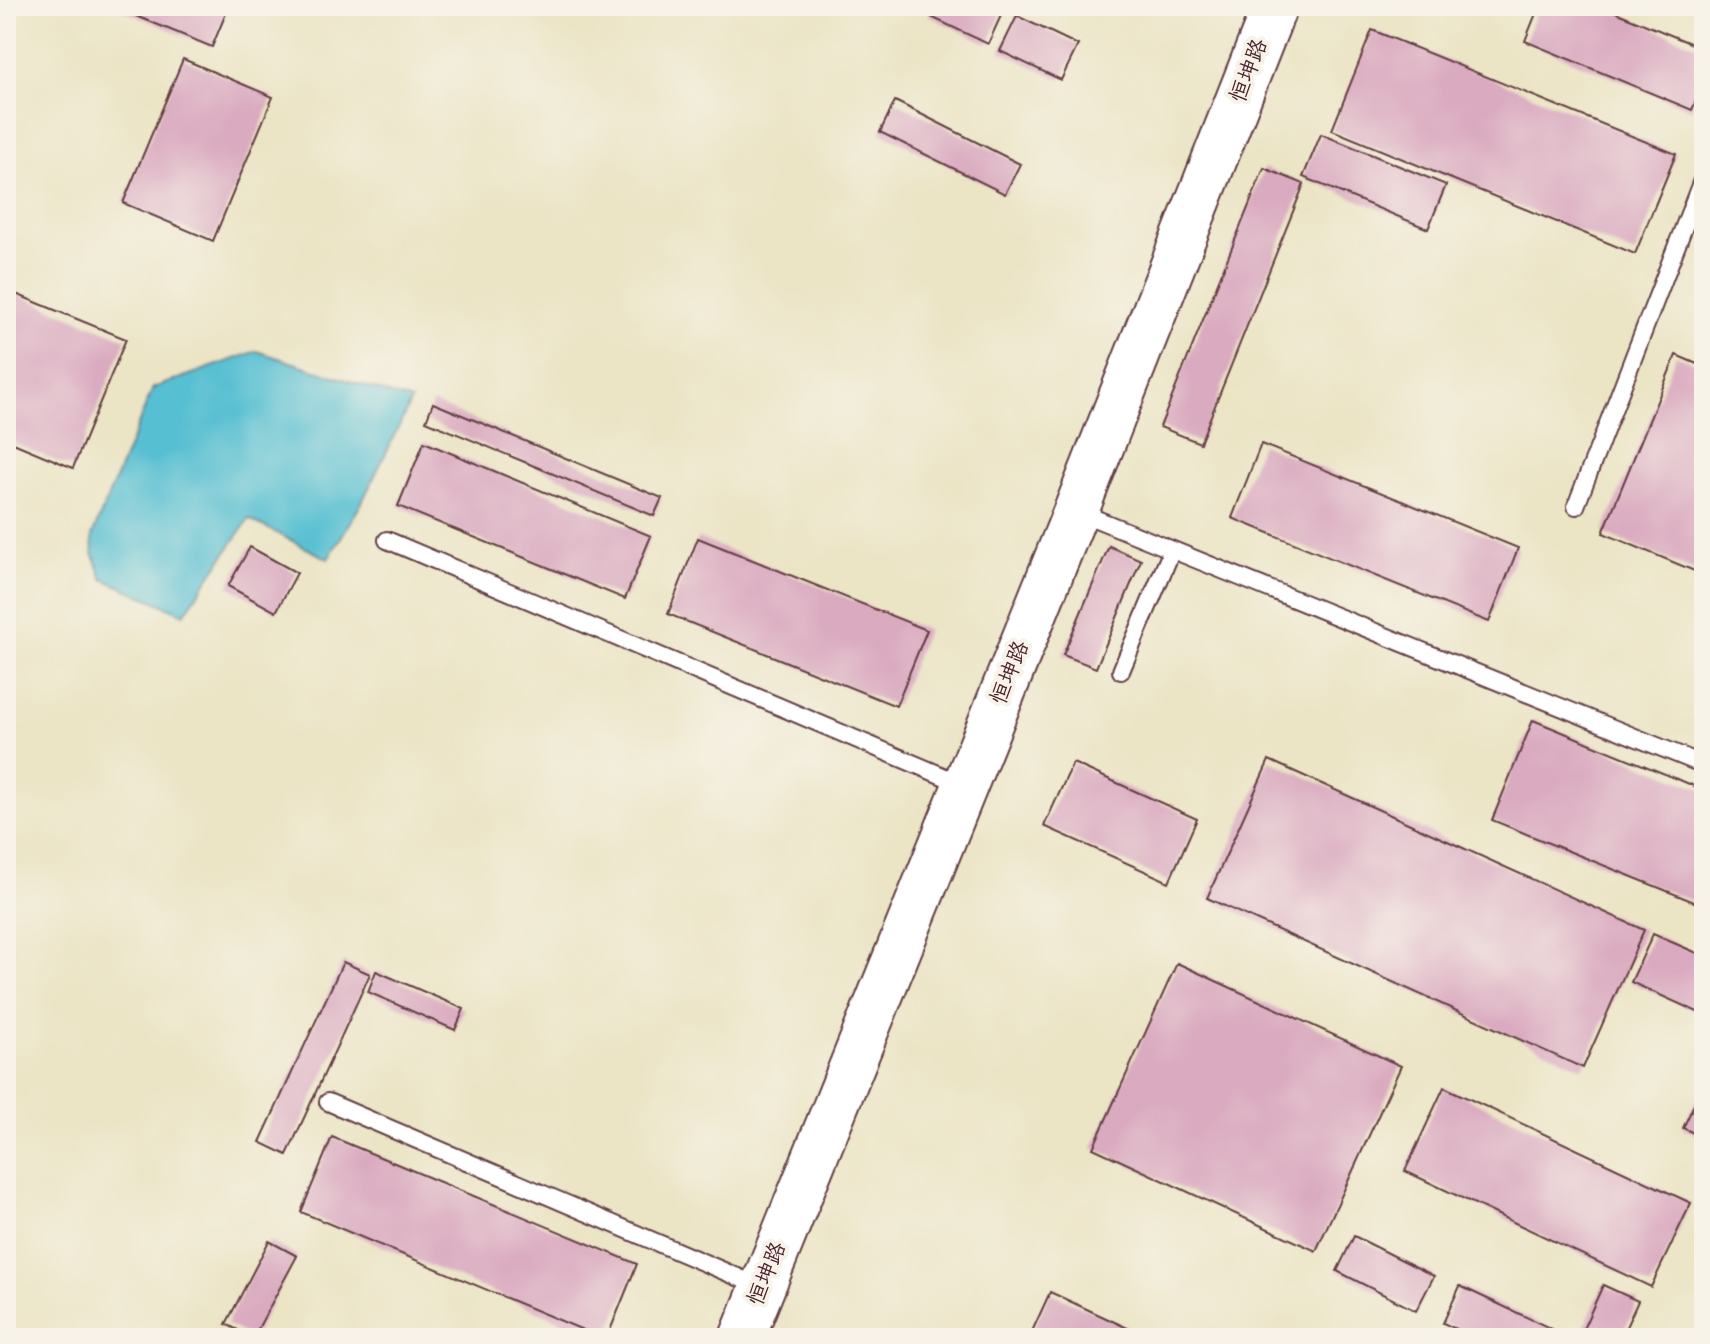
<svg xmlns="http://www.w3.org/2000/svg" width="1710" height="1344" font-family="Kalam,'LXGW WenKai TC',sans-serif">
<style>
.water{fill:#56bfd2;stroke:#506f7e;stroke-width:2}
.building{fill:#daaac0}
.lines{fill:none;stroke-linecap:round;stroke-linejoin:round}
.lane-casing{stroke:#623d42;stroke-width:20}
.secondary-casing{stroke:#623d42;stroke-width:48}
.lane{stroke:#fff;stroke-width:16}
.secondary{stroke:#fff;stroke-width:44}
.labels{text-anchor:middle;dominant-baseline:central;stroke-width:8;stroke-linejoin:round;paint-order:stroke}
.street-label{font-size:22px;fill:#4a1f2b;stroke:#f7f3e8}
</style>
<rect width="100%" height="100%" fill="#f7f3e8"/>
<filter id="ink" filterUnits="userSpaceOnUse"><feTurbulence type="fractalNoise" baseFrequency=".0125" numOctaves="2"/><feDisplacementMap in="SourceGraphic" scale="16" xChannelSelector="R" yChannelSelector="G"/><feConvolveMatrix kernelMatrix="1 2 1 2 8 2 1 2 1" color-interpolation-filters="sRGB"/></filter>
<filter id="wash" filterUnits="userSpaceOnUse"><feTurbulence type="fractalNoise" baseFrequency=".006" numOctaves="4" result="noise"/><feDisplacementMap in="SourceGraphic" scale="32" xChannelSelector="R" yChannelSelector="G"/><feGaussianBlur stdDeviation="1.8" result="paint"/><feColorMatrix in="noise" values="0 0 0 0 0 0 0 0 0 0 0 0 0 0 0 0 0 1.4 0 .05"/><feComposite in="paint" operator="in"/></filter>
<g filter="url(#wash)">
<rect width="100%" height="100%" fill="#ebe4c5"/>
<path class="water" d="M257,351l154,50 -50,103 -33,55 -79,-40 -65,95 -81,-35 -10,-26 -1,-17 61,-148z"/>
<g id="blocks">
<g class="building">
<path d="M112,6h117l-17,41z"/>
<path d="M933,6h64l7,3 -16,35 -59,-28z"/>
<path d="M1539,6h62l103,43v32l-12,29 -167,-69z"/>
<path d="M1017,16l61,29 -17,35 -61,-29z"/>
<path d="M1372,30l304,124 -41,100 -303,-124z"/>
<path d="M183,59l90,38 -60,144 -90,-38z"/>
<path d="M895,101l125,63 -15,30 -125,-62z"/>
<path d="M1321,134l125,51 -18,44 -125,-52z"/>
<path d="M1264,168l40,16 -104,259 -40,-16z"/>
<path d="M6,290l120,49 -53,129 -67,-28z"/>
<path d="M1676,355l28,12v208l-101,-42z"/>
<path d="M433,403l229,95 -8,18 -228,-95z"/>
<path d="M424,442l227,94 -26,63 -227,-93z"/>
<path d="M1261,444l257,104 -29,74 -257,-104z"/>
<path d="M698,538l229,92 -31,76 -228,-92z"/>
<path d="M1109,546l32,14 -45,108 -33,-13z"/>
<path d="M250,547l47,26 -21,39 -48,-26z"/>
<path d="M1533,720l171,70v116l-212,-86z"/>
<path d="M1269,760l375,170 -61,138 -376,-170z"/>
<path d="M1073,763l124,56 -28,63 -125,-56z"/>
<path d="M1653,934l51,22v59l-73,-33z"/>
<path d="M343,962l27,12 -83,181 -27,-13z"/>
<path d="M1177,963l224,103 -85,185 -223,-103z"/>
<path d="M376,971l88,38 -9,21 -87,-38z"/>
<path d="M1704,1083v55l-21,-10z"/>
<path d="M1444,1087l247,116 -40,84 -246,-116z"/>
<path d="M332,1137l305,127 -30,74h-5l-301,-126z"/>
<path d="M1354,1236l80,40 -18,35 -79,-40z"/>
<path d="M269,1241l28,15 -44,82 -27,-14z"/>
<path d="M1603,1285l35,16 -17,37h-42z"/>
<path d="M1460,1286l111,52h-96l-32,-15z"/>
<path d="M1050,1292l99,46h-120z"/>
</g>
</g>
</g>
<g filter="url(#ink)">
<use href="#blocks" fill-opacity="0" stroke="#623d42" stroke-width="2"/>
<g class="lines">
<defs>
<g id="lane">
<path d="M1576,506l128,-331"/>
<path d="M1079,512l625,253"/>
<path d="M387,540l577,245"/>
<path d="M1121,671l51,-121"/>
<path d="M328,1102l433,185"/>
</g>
<path id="secondary" d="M742,1338l334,-827 199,-505"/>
</defs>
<use href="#lane" class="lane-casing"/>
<use href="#secondary" class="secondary-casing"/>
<use href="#lane" class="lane"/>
<use href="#secondary" class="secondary"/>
</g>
</g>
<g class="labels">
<g class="street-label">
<text transform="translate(1250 71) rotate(-69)">恒坤路</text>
<text transform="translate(1011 673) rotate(-68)">恒坤路</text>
<text transform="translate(768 1274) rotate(-68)">恒坤路</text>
</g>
</g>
<rect width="1710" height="1344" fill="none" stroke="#f7f3e8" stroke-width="32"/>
</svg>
